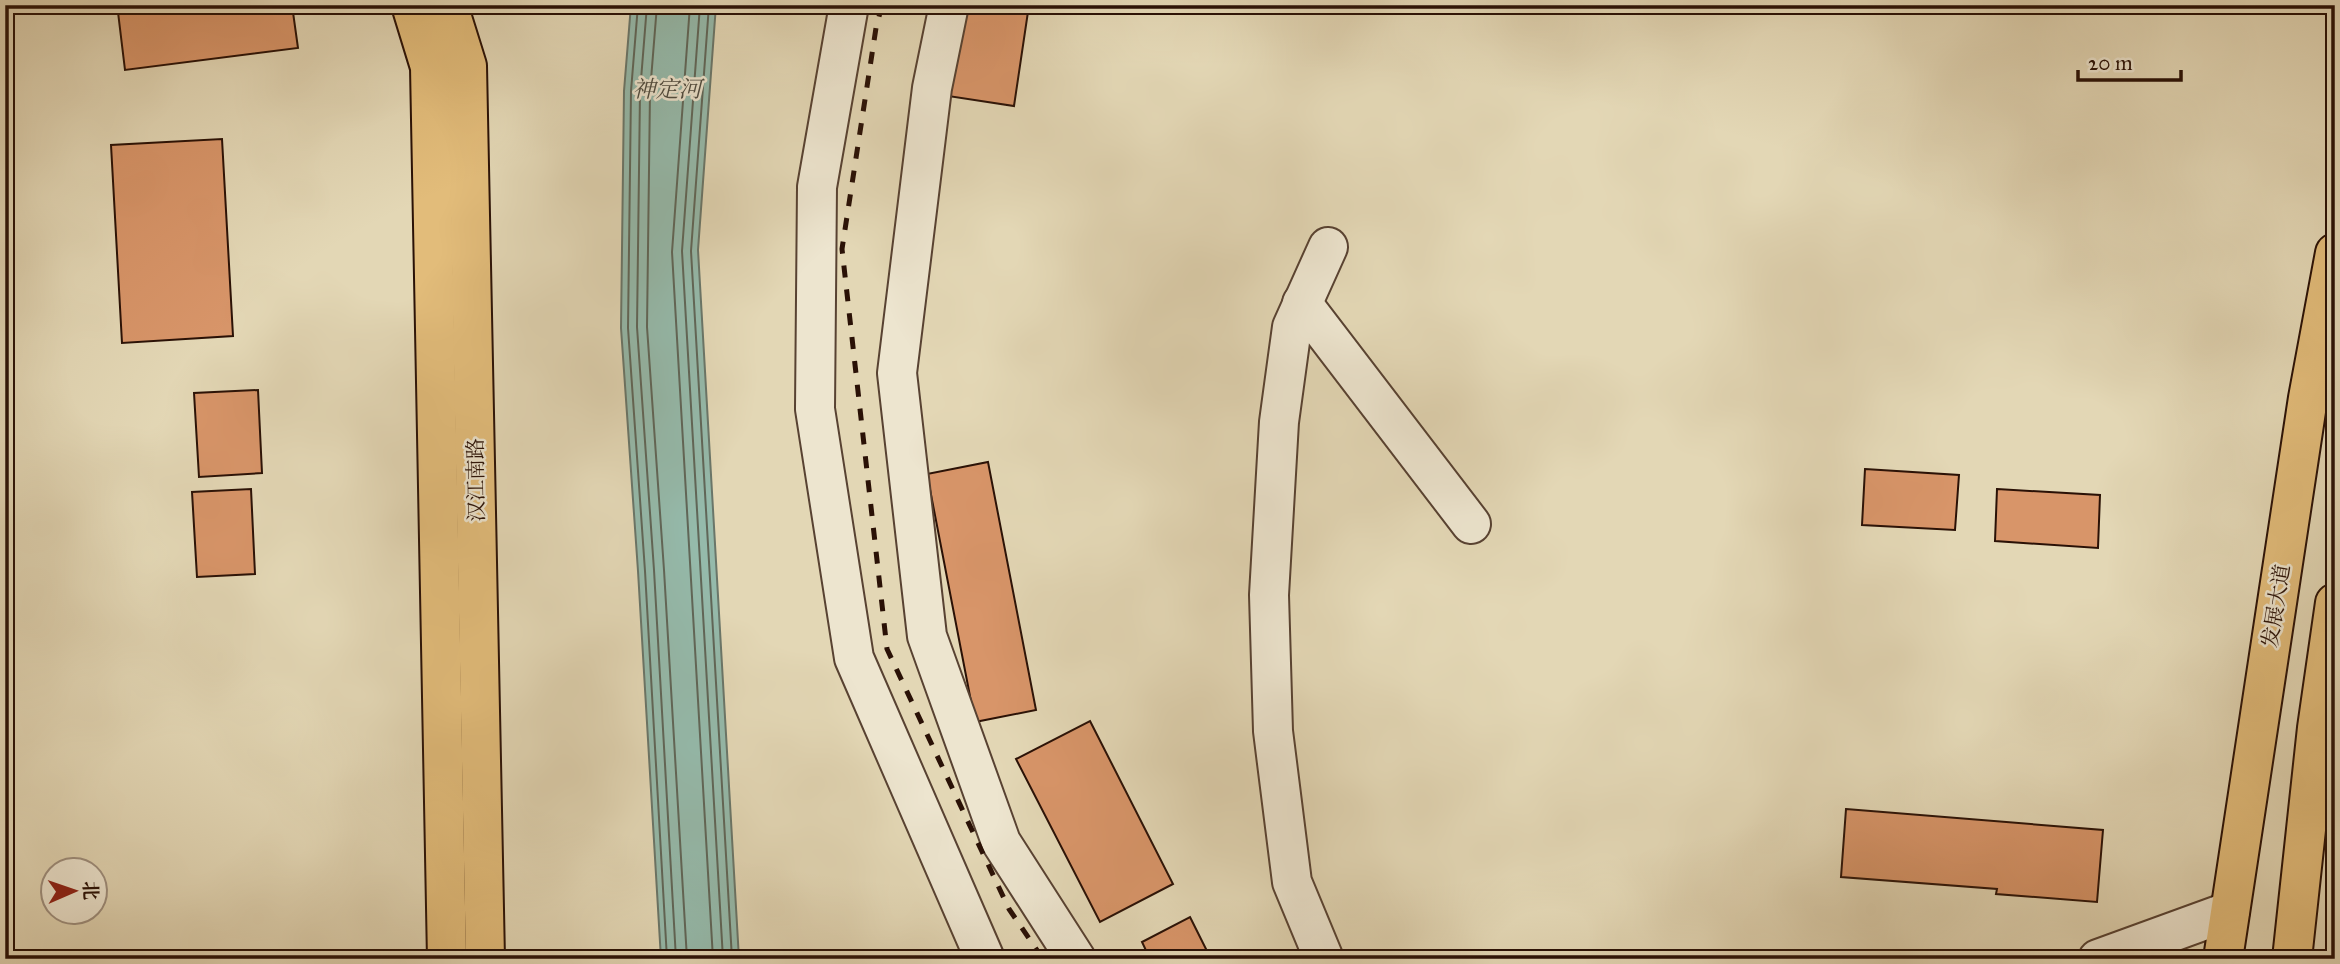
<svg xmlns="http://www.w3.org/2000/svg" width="2340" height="964" font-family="'IM FELL Great Primer','Noto Serif SC',serif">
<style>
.water{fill:#95baab;stroke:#6a7669;stroke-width:2}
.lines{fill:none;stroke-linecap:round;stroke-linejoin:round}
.shore{stroke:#606658;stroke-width:2}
.building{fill:#d89569;stroke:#2a1106;stroke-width:2}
.minor-casing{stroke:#584232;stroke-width:42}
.highway-casing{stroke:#2a1106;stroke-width:42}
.minor{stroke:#ede5cf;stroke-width:38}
.highway{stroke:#e2bc7a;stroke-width:38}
.rail{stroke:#2a1106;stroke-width:5;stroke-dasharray:12 12;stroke-linecap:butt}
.labels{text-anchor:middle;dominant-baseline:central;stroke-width:5;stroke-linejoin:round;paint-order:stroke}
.street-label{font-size:21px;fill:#2a1106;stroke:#ede5cf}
.water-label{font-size:23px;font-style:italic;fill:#4f4c40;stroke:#ede5cf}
</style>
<rect width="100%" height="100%" fill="#e3d7b5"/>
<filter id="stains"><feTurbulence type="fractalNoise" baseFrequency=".00286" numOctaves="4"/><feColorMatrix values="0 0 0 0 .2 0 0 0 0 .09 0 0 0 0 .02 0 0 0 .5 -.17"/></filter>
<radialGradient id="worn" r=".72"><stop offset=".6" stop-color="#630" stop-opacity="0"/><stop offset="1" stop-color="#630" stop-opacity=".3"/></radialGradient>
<path class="water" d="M631,5h85l-18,245 41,709h-78l-23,-388 -17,-243 3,-237z"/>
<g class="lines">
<g class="shore">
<path d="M638,5l-7,86 -3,237 17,243 22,388"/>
<path d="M647,5l-7,87 -3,235 17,243 22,389"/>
<path d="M657,5l-7,87 -3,235 17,243 23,389"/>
<path d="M690,5l-18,247 41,707"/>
<path d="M700,5l-18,246 41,708"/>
<path d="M709,5l-18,246 41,708"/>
</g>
</g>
<g class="building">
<path d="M172,5h120l6,43 -173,22 -7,-58z"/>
<path d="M961,5h68l-15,101 -66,-10z"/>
<path d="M222,139l11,197 -111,7 -11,-198z"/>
<path d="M258,390l4,83 -63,4 -5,-84z"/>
<path d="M988,462l48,248 -61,12 -48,-248z"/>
<path d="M1865,469l94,6 -4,55 -93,-5z"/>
<path d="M251,489l4,85 -58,3 -5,-85z"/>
<path d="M1997,489l103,6 -2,53 -103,-7z"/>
<path d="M1090,721l83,163 -73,38 -84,-163z"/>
<path d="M1846,809l257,21 -6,72 -101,-8 1,-5 -156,-12z"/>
<path d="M1190,917l21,42h-61l-8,-17z"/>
</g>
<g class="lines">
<defs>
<g id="minor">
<path d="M849,5l-32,182 -2,222 39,249 131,301"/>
<path d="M949,5l-17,83 -35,285 30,263 74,206 75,117"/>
<path d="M1302,303l169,221"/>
<path d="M1324,959l-32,-77 -19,-151 -4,-136 10,-173 13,-95 36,-80"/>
<path d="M2098,959l132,-48"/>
</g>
<g id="highway">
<path d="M411,5l19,62 17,892"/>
<path d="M448,5l19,61 18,893"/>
<path d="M2223,959l85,-561 27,-145"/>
<path d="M2292,959l25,-231 18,-125"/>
</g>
</defs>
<use href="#minor" class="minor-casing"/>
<use href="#highway" class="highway-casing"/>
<use href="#minor" class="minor"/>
<use href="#highway" class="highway"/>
<path class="rail" d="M882,5l-6,23 -34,221 45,400 122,260 34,50"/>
</g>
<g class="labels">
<g class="street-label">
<text transform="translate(476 480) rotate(-91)">汉江南路</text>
<text transform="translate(2276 606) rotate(-81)">发展大道</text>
</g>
<g class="water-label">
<text x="667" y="89">神定河</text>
</g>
</g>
<rect width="2340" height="964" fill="none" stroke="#e3d7b5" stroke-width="28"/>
<rect x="7" y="7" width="2326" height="950" fill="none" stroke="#2a1106" stroke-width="3.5"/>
<rect x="14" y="14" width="2312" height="936" fill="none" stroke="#2a1106" stroke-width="2"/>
<g transform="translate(74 891) rotate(88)"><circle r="33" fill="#ede5cf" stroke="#9f907f" stroke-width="2"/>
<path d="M0-5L12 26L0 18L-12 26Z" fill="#8f2418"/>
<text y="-10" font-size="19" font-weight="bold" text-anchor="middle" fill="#2a1106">北</text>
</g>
<path d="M2078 70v10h103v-10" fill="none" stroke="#2a1106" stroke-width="3.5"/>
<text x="2088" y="70" font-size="21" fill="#2a1106" stroke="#ede5cf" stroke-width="5" paint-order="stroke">20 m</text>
<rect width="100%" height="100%" filter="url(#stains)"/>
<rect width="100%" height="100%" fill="url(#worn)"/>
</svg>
